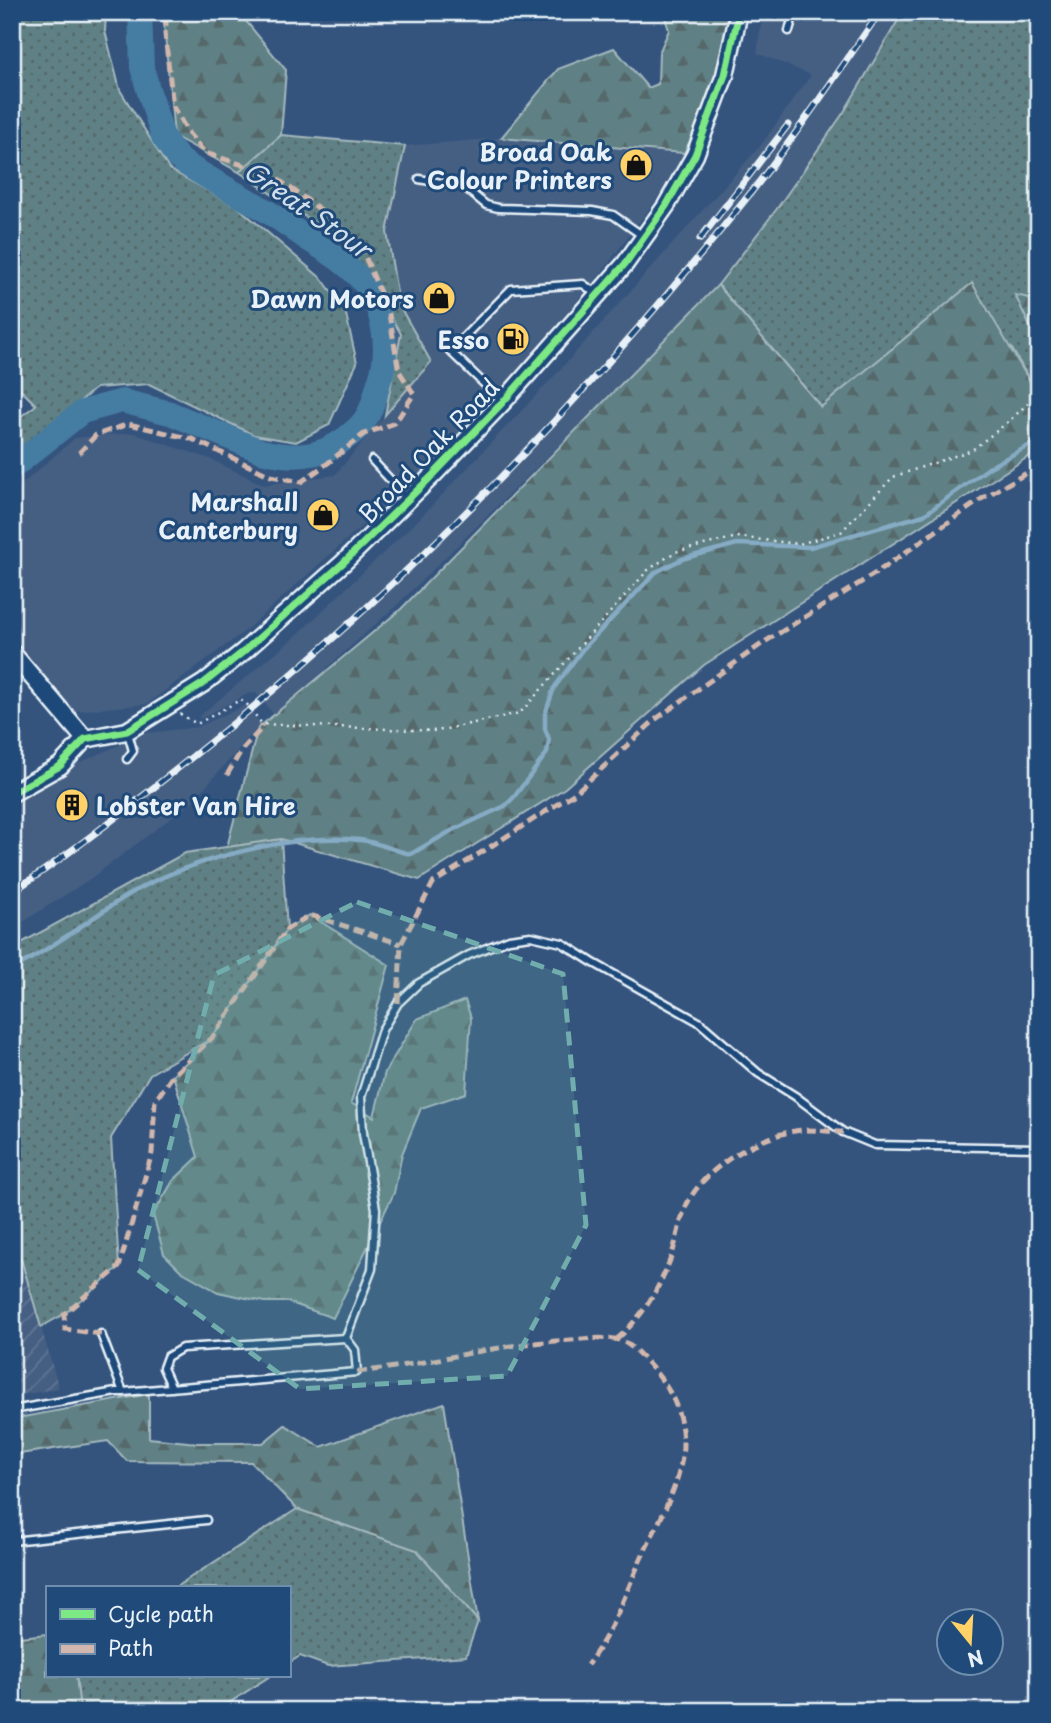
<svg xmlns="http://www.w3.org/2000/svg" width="1051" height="1723" font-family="'Playpen Sans',sans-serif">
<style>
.built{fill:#455e82}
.industrial{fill:url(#industrial-furrows)}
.grass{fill:url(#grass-dots);stroke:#a4b8be;stroke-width:2}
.forest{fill:url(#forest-firs);stroke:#a4b8be;stroke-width:2}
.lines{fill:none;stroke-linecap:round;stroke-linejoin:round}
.stream{stroke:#86abc4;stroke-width:4.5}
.river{stroke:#457ca2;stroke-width:24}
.service-casing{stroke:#e8f1f8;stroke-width:11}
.tertiary-casing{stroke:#e8f1f8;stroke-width:21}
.path{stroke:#e8f1f8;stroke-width:2.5;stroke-dasharray:2 5;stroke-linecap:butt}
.service{stroke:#1f4a7a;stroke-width:6}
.tertiary{stroke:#1f4a7a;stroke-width:16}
.rail-casing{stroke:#e8f1f8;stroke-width:7}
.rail{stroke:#1f4a7a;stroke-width:4.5;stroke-dasharray:13;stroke-linecap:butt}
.quiet{stroke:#d1b7ad;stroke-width:5;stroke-dasharray:10 5;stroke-linecap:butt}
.cycleway-casing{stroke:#1f4a7a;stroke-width:11}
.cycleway{stroke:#7ce984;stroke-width:7}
.marked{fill:#71adac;fill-opacity:0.2;stroke:#71adac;stroke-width:5;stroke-dasharray:14 9;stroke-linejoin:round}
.labels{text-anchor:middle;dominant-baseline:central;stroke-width:6;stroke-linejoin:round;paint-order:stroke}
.poi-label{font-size:24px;font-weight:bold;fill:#e8f1f8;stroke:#1f4a7a;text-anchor:end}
.street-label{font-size:24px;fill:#e8f1f8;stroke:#1f4a7a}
.water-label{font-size:26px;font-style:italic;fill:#d0dfeb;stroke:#1f4a7a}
</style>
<defs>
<pattern id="industrial-furrows" width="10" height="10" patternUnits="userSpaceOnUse" patternTransform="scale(1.75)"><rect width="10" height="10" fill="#455e82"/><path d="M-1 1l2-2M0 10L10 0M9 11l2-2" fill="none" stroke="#607694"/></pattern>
<pattern id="grass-dots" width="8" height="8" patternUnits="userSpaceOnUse" patternTransform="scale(1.75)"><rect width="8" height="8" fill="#5f8084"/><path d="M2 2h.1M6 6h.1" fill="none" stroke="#54676a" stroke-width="1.8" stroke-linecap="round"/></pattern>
<pattern id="forest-firs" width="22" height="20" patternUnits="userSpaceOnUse" patternTransform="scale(1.75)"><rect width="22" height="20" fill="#5f8084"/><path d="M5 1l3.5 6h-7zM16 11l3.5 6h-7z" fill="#54676a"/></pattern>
</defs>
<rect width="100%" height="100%" fill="#34547e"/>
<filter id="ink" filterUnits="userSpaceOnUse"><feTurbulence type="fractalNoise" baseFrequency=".0143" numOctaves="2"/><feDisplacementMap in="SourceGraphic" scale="14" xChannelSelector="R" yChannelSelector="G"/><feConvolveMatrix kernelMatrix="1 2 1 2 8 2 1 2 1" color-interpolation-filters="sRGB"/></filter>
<g filter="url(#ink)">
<g class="built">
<path d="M763,12h140l-59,100 -68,98 -58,75 -126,128 -196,193 -122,109 -18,-22 -9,1 -47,25 -1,-3 96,-79 126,-120 137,-145 203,-227 50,-70 -54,-22z"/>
<path d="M501,138l183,15 -17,32 -65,87 -96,112 -92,95 -169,152 -98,73 -71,7 -64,-73v-145l63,-55 58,-5 77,26 54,26 71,-10 50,-60 2,-183 18,-86z"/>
<path d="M246,705l15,19 -69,78 -102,77 -78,50v-129l49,-29 85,-38 52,-6z"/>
</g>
<path class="industrial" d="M21,1259l38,129 -47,9v-136z"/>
<g class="grass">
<path d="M12,12h94l-1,19 15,59 49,79 70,39 83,71 23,31 12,53 -28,62 -33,17 -42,-7 -105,-51 -53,4 -84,70v-35l24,-18 -24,-24z"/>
<path d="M903,12h136v288l-23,-4 23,49v52l-28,-50 -190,60 -103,-122 58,-75 68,-98z"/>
<path d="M281,135l124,11 -18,86 12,73 32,57 -46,53 16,-81 -51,-87 -111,-75z"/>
<path d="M281,839l6,90 -75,109 -62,36 -39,64 8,129 -55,47 -23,13 -20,-68 -9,2v-313l173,-95z"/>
<path d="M297,1509l120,41 61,71 -12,35 -138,10 -28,-10 -11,7v-75h-115z"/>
<path d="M76,1676h194l-53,35h-137z"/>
</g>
<g class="forest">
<path d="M163,12h80l-2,3 45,55 -5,65 -42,37 -65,-36z"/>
<path d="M663,12h74l-9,52 -44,89 -183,-15 57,-69 56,-21 34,40 10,-4 1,-31 10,-23z"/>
<path d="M972,283l67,114v53l-335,215 -139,123 -146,92 -138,-41 -54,8 31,-119 143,-119 317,-324 103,122z"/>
<path d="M1015,295l24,5v45z"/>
<path d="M310,915l79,50 -38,138 23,14 11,-45 32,-53 48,-19 6,18 -5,75 -45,15 -19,46 -8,39 -61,125 -45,-16h-23l-47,-10 -37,-21 -17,-17 -11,-39 20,-34 25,-24 -25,-82 39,-37 75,-109z"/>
<path d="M149,1394v44l48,5h66l22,-18 36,22 123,-44 34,218 -61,-71 -120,-41 -46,-47 -124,-1 -19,-20 -96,14v-36z"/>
<path d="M47,1634v42h29l4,35h-68v-73z"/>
</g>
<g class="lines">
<path class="stream" d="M12,969c38,-19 72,-46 108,-69 60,-39 169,-67 240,-60 18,2 33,11 51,14l40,-23 54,-25 9,-9 33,-44 2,-14 -4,-10v-15l9,-26 28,-38 74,-78 26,-13 55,-15 73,3 114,-32 66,-48 49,-27"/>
<path class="river" d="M12,468l70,-56 40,-11 48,12 91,38c40,10 68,5 98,-24 14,-14 15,-30 21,-48 10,-28 4,-67 -13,-92 -14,-20 -38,-35 -58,-47 -16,-11 -32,-23 -49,-33 -24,-14 -50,-27 -74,-43l-8,-6 -15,-21 -15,-48 -6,-22 -2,-55"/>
<defs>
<g id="service">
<path d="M789,31l5,-19"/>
<path d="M419,179l45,8 22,18 12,3 94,3 21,4 30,21"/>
<path d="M502,401l-52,-50 61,-62 72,-5 14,10"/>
<path d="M372,460l35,38"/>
<path d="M127,759l6,-8 -5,-18"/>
<path d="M101,1334l22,58"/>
<path d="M346,1338l26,-69 4,-60 -13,-76 -2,-36 21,-67 16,-27 21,-20 50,-28 40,-16 22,-3 31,7 30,19 107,60 59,51 37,23 48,36 32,13 164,3"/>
<path d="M12,1410l104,-18h7c78,-7 156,-13 234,-20l-2,-22 -9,-12 -164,10 -15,9 -4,11 9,20"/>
<path d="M12,1541l194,-21"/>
</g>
<g id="tertiary">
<path d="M12,653l73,86"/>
<path d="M12,793l48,-27 25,-27 42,-8 77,-48 39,-31 100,-89 91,-89 69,-72 122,-138 41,-58 29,-51 30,-80 14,-63"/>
</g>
</defs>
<use href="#service" class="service-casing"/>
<use href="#tertiary" class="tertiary-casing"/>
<path class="path" d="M180,714l17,10 43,-24 6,3 16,21 175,7 83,-18 128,-143 27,-18 62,-15 62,7 42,-12 52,-55 79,-27 36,-28 31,-29"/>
<use href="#service" class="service"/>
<use href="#tertiary" class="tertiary"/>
<defs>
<g id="rail">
<path d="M700,239l88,-114"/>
<path d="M12,892c64,-42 125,-91 185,-139 203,-162 386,-350 548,-553 48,-60 91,-125 135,-188"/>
</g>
</defs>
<use href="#rail" class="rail-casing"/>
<use href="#rail" class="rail"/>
<g class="quiet">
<path d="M79,453l17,-18 33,-11 63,15 79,37 30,6 27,-19 36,-29 31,-11 19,-29 -15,-23 -10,-57 -27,-65 -34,-34 -59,-42 -64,-20 -16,-19 -16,-27 -8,-73 2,-22"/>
<path d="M227,775l14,-24 19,-21 2,-6"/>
<path d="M398,1003l3,-59 32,-61 142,-90 81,-74 107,-76 113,-70 107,-75 56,-32"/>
<path d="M101,1334l-36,-5 -1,-15 55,-47 33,-114 3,-52 18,-26 39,-37 75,-109 23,-14 91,29"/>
<path d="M617,1339c25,-22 41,-48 53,-79 7,-18 9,-39 17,-56 17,-36 70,-67 108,-73 14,-3 32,1 48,1"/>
<path d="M357,1372c67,-7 131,-26 199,-31 19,-1 39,-4 58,-2 16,2 27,17 37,28 21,23 31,45 32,76 0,41 -27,82 -43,118 -16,36 -29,74 -53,104"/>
</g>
<defs>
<path id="cycleway" d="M12,793l48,-27 25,-27 42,-8 77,-48 39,-31 100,-89 91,-89 69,-72 122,-138 41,-58 29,-51 30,-80 14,-63"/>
</defs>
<use href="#cycleway" class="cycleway-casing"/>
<use href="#cycleway" class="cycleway"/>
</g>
</g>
<path class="marked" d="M357,902l206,72 23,251 -79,151 -207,13 -162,-119 76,-295z"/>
<defs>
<symbol id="shop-disc" viewBox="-11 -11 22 22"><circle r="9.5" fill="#ffd166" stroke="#1f4a7a"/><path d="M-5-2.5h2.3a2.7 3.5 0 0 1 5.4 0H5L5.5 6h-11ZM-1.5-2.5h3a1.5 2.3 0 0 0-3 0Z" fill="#111"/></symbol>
<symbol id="fuel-disc" viewBox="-11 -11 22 22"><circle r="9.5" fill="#ffd166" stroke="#1f4a7a"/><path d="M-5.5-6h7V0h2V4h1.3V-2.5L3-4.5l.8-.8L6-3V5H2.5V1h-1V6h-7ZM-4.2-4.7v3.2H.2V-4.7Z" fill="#111"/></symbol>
<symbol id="building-disc" viewBox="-11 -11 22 22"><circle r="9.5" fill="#ffd166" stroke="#1f4a7a"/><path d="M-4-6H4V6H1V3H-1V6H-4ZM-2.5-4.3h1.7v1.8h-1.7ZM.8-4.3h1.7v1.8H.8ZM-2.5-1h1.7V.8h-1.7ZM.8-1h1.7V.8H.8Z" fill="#111"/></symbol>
</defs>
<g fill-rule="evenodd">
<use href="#shop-disc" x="617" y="146" width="38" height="38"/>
<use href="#shop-disc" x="420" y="279" width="38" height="38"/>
<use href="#fuel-disc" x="494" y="320" width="38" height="38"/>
<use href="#shop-disc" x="304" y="496" width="38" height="38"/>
<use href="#building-disc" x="53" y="786" width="38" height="38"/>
</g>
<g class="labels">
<g class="poi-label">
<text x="612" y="151">Broad Oak<tspan x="612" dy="28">Colour Printers</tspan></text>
<text x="414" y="298">Dawn Motors</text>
<text x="489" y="339">Esso</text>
<text x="298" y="501">Marshall<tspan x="298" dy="28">Canterbury</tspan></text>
<text x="96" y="805" text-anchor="start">Lobster Van Hire</text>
</g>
<g class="street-label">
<text transform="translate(428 450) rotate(-46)">Broad Oak Road</text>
</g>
<g class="water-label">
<text transform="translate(308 209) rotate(35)">Great Stour</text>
</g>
</g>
<rect width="1051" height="1723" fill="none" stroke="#1f4a7a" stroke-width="42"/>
<rect x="21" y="21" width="1009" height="1681" fill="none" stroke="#e8f1f8" stroke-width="2.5" filter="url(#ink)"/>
<rect x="46" y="1586" width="245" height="91" fill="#1f4a7a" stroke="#6f8dac" stroke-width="2"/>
<rect x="60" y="1609" width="35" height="10" fill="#7ce984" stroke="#6f8dac" stroke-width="2"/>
<text x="108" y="1622" font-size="21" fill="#e8f1f8">Cycle path</text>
<rect x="60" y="1644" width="35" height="10" fill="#d1b7ad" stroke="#6f8dac" stroke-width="2"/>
<text x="108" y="1656" font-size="21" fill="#e8f1f8">Path</text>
<g transform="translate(970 1642) rotate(162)"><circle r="33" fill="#1f4a7a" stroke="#6f8dac" stroke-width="2"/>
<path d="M0-5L12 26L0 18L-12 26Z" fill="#ffd166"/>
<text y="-10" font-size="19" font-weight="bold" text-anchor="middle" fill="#e8f1f8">N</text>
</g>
</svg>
